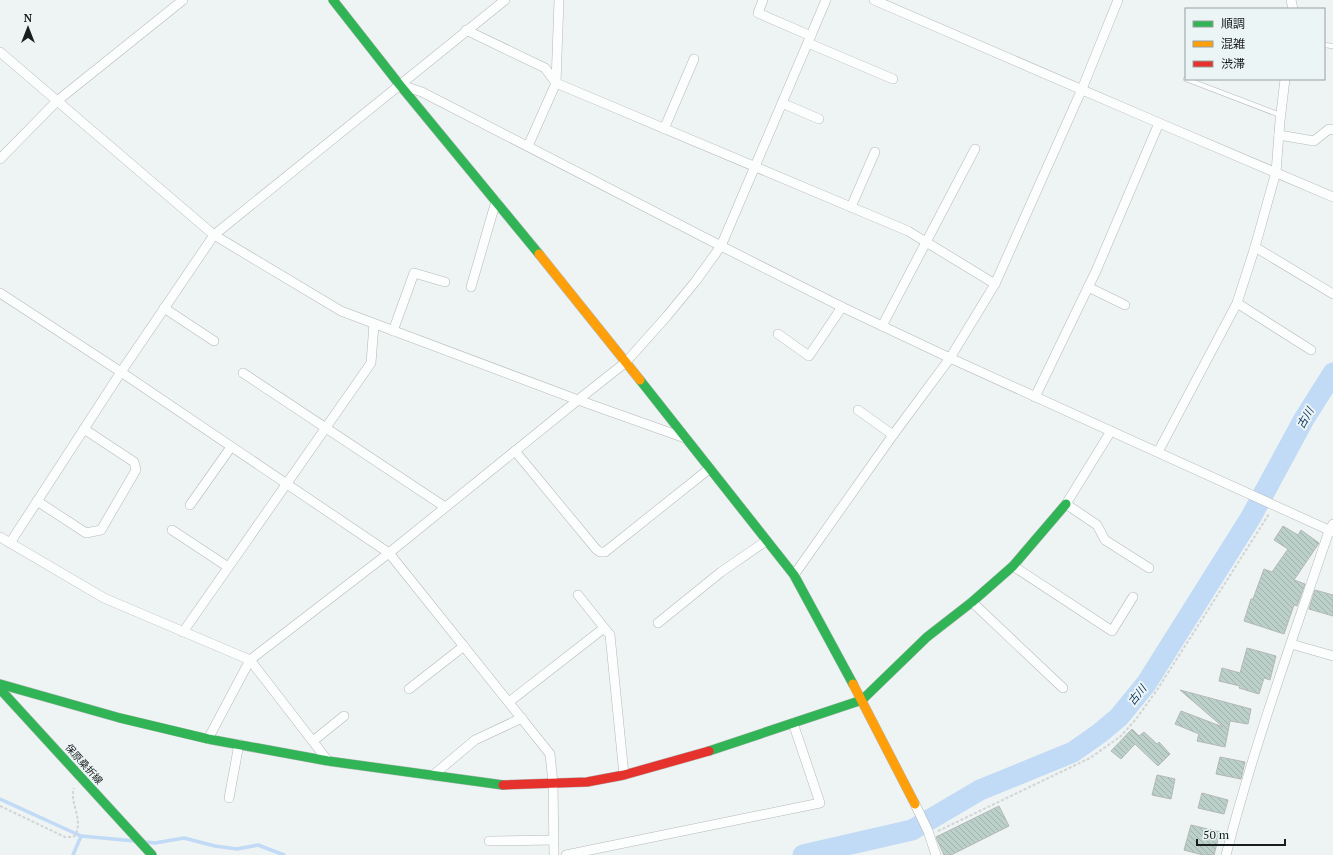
<svg xmlns="http://www.w3.org/2000/svg" width="1333" height="855" font-family="'PT Serif','Noto Sans JP',serif">
<style>
.lines{fill:none;stroke-linecap:round;stroke-linejoin:round}
.stream{stroke:#c1daf6;stroke-width:3.5}
.river{stroke:#c1daf6;stroke-width:21}
.building{fill:url(#building-back-hatch);stroke:#b4b8b6}
.lane-casing{stroke:#b5b9b9;stroke-width:5.5}
.street-casing{stroke:#b5b9b9;stroke-width:10}
.fast-casing{stroke:#b5b9b9;stroke-width:10}
.slow-casing{stroke:#b5b9b9;stroke-width:10}
.jam-casing{stroke:#b5b9b9;stroke-width:10}
.path{stroke:#d3d4d4;stroke-width:2;stroke-dasharray:3 2;stroke-linecap:butt}
.lane{stroke:#fcfdfd;stroke-width:4.5}
.street{stroke:#fcfdfd;stroke-width:9}
.fast{stroke:#30b455;stroke-width:9}
.slow{stroke:#ff9f0a;stroke-width:9}
.jam{stroke:#e5322d;stroke-width:9}
.labels{text-anchor:middle;dominant-baseline:central;stroke-width:4;stroke-linejoin:round;paint-order:stroke}
.street-label{font-size:10px;fill:#1a1d1d;stroke:#ecf5f5}
.water-label{font-size:11px;font-style:italic;fill:#103660;stroke:#ecf5f5}
</style>
<defs>
<pattern id="building-back-hatch" width="6" height="6" patternUnits="userSpaceOnUse"><rect width="6" height="6" fill="#bbd0c8"/><path d="M-1 5l2 2M0 0l6 6M5-1l2 2" fill="none" stroke="#a0b2ab"/></pattern>
</defs>
<rect width="100%" height="100%" fill="#eef3f3"/>
<g class="lines">
<g class="stream">
<path d="M0,799l81,37 54,5"/>
<path d="M145,842l10,1 29,-5 31,8 22,3 21,-4 26,10"/>
<path d="M73,855l8,-19"/>
</g>
<path class="river" d="M803,855l109,-25 68,-40 93,-38 27,-19 19,-16 27,-33 105,-167 53,-98 29,-46"/>
</g>
<g class="building">
<path d="M1283,526l15,9 3,-5 18,13 -25,37 11,4 -8,22 -3,-1 -10,29 -40,-13 7,-22h2l11,-30 8,3 16,-23 -14,-9z"/>
<path d="M1315,590l18,5v21l-24,-7z"/>
<path d="M1247,648l29,8 -6,24 -6,-2 -5,16 -20,-6 1,-2 -21,-5 3,-13 18,5z"/>
<path d="M1180,690l71,19 -3,15 -18,-3 -5,26 -28,-6 2,-7 -24,-10 6,-13 42,16z"/>
<path d="M1132,729l7,7 5,-4 13,12 2,-2 11,12 -12,12 -23,-22 -14,15 -10,-8z"/>
<path d="M1220,757l25,5 -4,17 -25,-5z"/>
<path d="M1157,775l18,4 -4,20 -19,-4z"/>
<path d="M1202,793l26,7 -4,14 -26,-6z"/>
<path d="M999,806l10,20 -58,29h-7l-8,-18z"/>
<path d="M1191,825l29,7 -6,23h-11l-19,-5z"/>
</g>
<g class="lines">
<defs>
<g id="lane">
<path d="M1324,45l9,1"/>
<path d="M1186,79l94,36"/>
</g>
<g id="street">
<path d="M763,0l-5,13 53,23"/>
<path d="M874,0l285,123 174,74"/>
<path d="M1291,0l2,9"/>
<path d="M466,30l79,38 11,15 352,148 87,53"/>
<path d="M808,43l85,36"/>
<path d="M0,52l214,183 127,76 237,89 107,38"/>
<path d="M401,85l21,7 299,154 121,61 108,51 383,174"/>
<path d="M782,103l37,16"/>
<path d="M664,129l30,-70"/>
<path d="M1279,135l35,6 15,-12 4,1"/>
<path d="M528,146l28,-63 3,-83"/>
<path d="M0,159l57,-58 126,-101"/>
<path d="M851,207l24,-55"/>
<path d="M1255,247l78,47"/>
<path d="M471,287l25,-86"/>
<path d="M1088,287l37,18"/>
<path d="M0,293l121,79 268,181 161,201 3,29 1,72"/>
<path d="M1237,303l74,47"/>
<path d="M164,308l50,33"/>
<path d="M882,326l93,-177"/>
<path d="M393,331l21,-58 31,9"/>
<path d="M778,334l31,22 33,-49"/>
<path d="M243,373l202,134"/>
<path d="M1035,397l61,-126 63,-148"/>
<path d="M858,410l35,25"/>
<path d="M1111,431l-45,73 31,21 8,15 44,28"/>
<path d="M515,451l81,98 4,3h5l104,-83"/>
<path d="M1158,452l79,-149 18,-56 21,-75 4,-51 5,-42"/>
<path d="M37,501l49,32 15,-3 35,-60 -2,-8 -50,-33"/>
<path d="M190,505l41,-58"/>
<path d="M172,530l56,37"/>
<path d="M0,537l104,61 146,62 78,101"/>
<path d="M10,543l111,-171 93,-137 291,-235"/>
<path d="M1013,566l99,65 21,-34"/>
<path d="M794,575l99,-140 57,-77 45,-74 87,-195 36,-89"/>
<path d="M578,595l32,40 14,140"/>
<path d="M972,602l91,86"/>
<path d="M658,623l63,-51 45,-31"/>
<path d="M183,632l188,-269 3,-39"/>
<path d="M1291,644l42,12"/>
<path d="M409,689l55,-43"/>
<path d="M509,702l95,-74"/>
<path d="M208,739l42,-79 139,-107 189,-153 48,-38 41,-46 28,-34 26,-36 105,-246"/>
<path d="M313,741l31,-25"/>
<path d="M432,776l43,-36 47,-22"/>
<path d="M229,798l10,-54"/>
<path d="M915,804l13,27 8,24"/>
<path d="M489,841l65,-1"/>
<path d="M566,855l254,-52 -27,-80"/>
<path d="M1226,855c28,-110 67,-217 103,-324l4,-7"/>
</g>
<g id="fast">
<path d="M333,0l66,84 140,170"/>
<path d="M640,380l154,195 59,109"/>
<path d="M0,684l120,34 88,21 120,22 175,24"/>
<path d="M0,689l152,166"/>
<path d="M709,751l153,-51 65,-63 45,-35 41,-36 53,-62"/>
</g>
<g id="slow">
<path d="M539,254l101,126"/>
<path d="M853,684l62,120"/>
</g>
<path id="jam" d="M503,785l84,-3 37,-7 85,-24"/>
</defs>
<use href="#lane" class="lane-casing"/>
<use href="#street" class="street-casing"/>
<use href="#fast" class="fast-casing"/>
<use href="#slow" class="slow-casing"/>
<use href="#jam" class="jam-casing"/>
<g class="path">
<path d="M0,806l65,31h5l5,-1c9,-18 -6,-32 -1,-48"/>
<path d="M938,831l152,-73 31,-22 15,-17 21,-29 112,-176"/>
</g>
<use href="#lane" class="lane"/>
<use href="#street" class="street"/>
<use href="#fast" class="fast"/>
<use href="#slow" class="slow"/>
<use href="#jam" class="jam"/>
</g>
<g class="labels">
<g class="street-label">
<text transform="translate(84 764) rotate(48)">保原桑折線</text>
</g>
<g class="water-label">
<text transform="translate(1305 418) rotate(-60)">古川</text>
<text transform="translate(1137 695) rotate(-51)">古川</text>
</g>
</g>
<rect x="1185" y="8" width="140" height="72" fill="#ecf5f5" stroke="#989f9f"/>
<rect x="1193" y="21" width="20" height="6" fill="#30b455" stroke="#989f9f"/>
<text x="1221" y="28" font-size="12" fill="#1a1d1d">順調</text>
<rect x="1193" y="41" width="20" height="6" fill="#ff9f0a" stroke="#989f9f"/>
<text x="1221" y="48" font-size="12" fill="#1a1d1d">混雑</text>
<rect x="1193" y="61" width="20" height="6" fill="#e5322d" stroke="#989f9f"/>
<text x="1221" y="68" font-size="12" fill="#1a1d1d">渋滞</text>
<g transform="translate(28 28)" stroke="#ecf5f5" stroke-width="3" paint-order="stroke">
<path d="M0-3L7 15L0 10L-7 15Z" fill="#1a1d1d"/>
<text y="-6" font-size="11" font-weight="bold" text-anchor="middle" fill="#1a1d1d">N</text>
</g>
<path d="M1197 839v6h88v-6" fill="none" stroke="#1a1d1d" stroke-width="2"/>
<text x="1203" y="839" font-size="12" fill="#1a1d1d" stroke="#ecf5f5" stroke-width="3" paint-order="stroke">50 m</text>
</svg>
